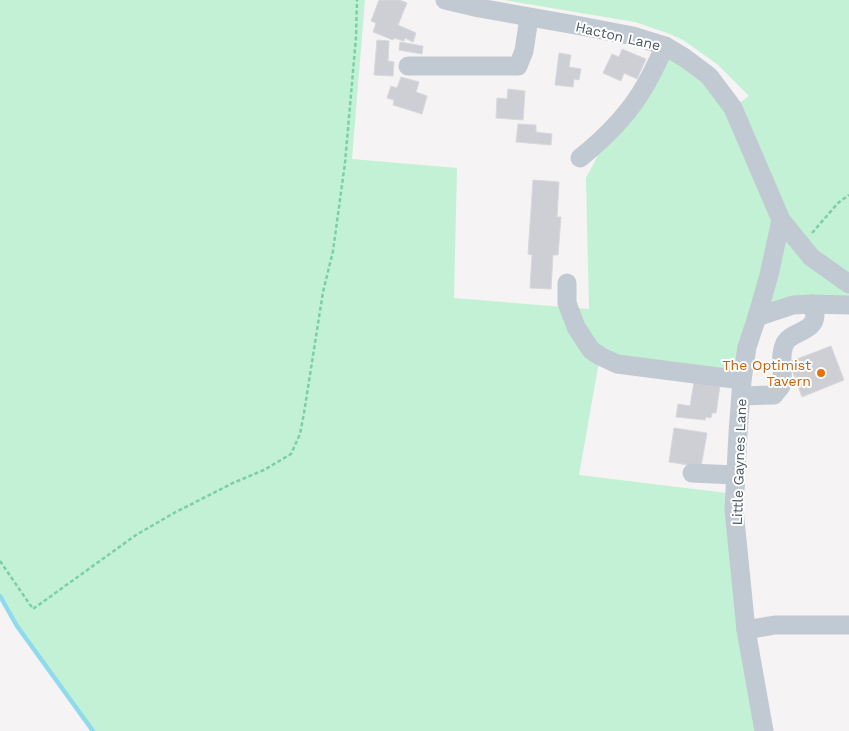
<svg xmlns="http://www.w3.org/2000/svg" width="849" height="731" font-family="'Work Sans',sans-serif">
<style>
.green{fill:#c3f1d5}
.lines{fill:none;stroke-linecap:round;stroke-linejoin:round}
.stream{stroke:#90daee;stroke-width:4.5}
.building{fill:#cdcfd5;stroke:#d7d9de}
.path{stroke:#7ad0a6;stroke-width:2.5;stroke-dasharray:4 2.5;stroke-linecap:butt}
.minor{stroke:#c1cad2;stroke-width:19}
.food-dot{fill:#e8710a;stroke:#fff;stroke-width:2}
.labels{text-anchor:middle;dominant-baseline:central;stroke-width:4;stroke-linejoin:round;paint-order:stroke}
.street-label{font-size:14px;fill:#4a5661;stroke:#fff}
.food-label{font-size:14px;fill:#c56008;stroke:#fff;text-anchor:end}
</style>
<rect width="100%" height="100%" fill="#f5f3f3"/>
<path class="green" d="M0,0h365l-13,159 105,9 -3,130 135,11 -3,-131 17,-32 62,-100 68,62 16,-12 -32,-32 -34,-24 -13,-6 -35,-12 -131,-22h345v305l-92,12 -15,63 -142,-24 -21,119 156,19 29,237h-671l-76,-105 -17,-30z"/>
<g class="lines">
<path class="stream" d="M0,596l17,30 76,105"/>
</g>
<g class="building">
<path d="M379,0h21l7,3 -9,22 18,8 -3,9 -8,-4 -1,3 -10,-3 -1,2 -20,-8 3,-9 -5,-2z"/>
<path d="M377,40l12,1 -1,20 6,1 -1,14 -19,-1z"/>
<path d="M400,42l23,4 -1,8 -23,-4z"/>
<path d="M622,49l24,10 -9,20 -13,-6 -3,8 -18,-8 9,-19 7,3z"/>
<path d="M559,53l12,2 -2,12 12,2 -2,11 -5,-1 -1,8 -18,-2z"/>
<path d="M401,77l18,5 -3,10 11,4 -5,18 -29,-9 1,-5 -7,-2 4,-12 6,2z"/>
<path d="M508,89l17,2 -2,29 -27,-2 1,-20 10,1z"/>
<path d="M518,124l18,1v7l16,2 -1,11 -35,-3z"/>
<path d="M533,180l26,2 -2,35h4l-3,38h-5l-2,34 -21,-1 2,-33 -4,-1z"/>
<path d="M831,346l13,34 -42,17 -13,-35z"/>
<path d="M694,382l26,4 -4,27h-4l-1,5 -5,-1 -1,3 -29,-3 2,-13 12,2z"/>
<path d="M674,428l33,5 -6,34 -32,-5z"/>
</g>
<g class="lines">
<g class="path">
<path d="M812,233l26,-30 11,-8"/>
<path d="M0,561l33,48 103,-74 38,-22 59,-30 31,-13 27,-16 9,-20 4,-21 19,-121 10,-41 12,-88 11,-126 1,-37"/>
</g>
<g class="minor">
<path d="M445,0l34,8 102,18 52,10 32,10 20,12 24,18 24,32 48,112 30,37 38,27"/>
<path d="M408,66h110l6,-15 5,-33"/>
<path d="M580,158c25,-20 50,-45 66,-74 7,-12 13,-25 19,-38"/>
<path d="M567,283v20l9,24 15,23 9,6 17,8 125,16"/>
<path d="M757,317l12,-42 12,-55"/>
<path d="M741,396l33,-1c2,-3 5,-6 7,-9 4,-14 -3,-29 4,-43 7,-12 30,-11 30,-28 -1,-3 -2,-8 -3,-11"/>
<path d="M692,473l43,2"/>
<path d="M746,630l29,-5h74"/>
<path d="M764,731l-18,-101 -12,-120 4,-77 4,-53 5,-33 10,-30 36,-12 19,-1 37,1"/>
</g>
</g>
<circle class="food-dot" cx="821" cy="373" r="5"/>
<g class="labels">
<g class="street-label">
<text transform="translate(618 36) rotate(13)">Hacton Lane</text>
<text transform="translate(739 462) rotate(-88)">Little Gaynes Lane</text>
</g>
<g class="food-label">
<text x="811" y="365">The Optimist<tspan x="811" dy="16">Tavern</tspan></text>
</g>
</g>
</svg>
